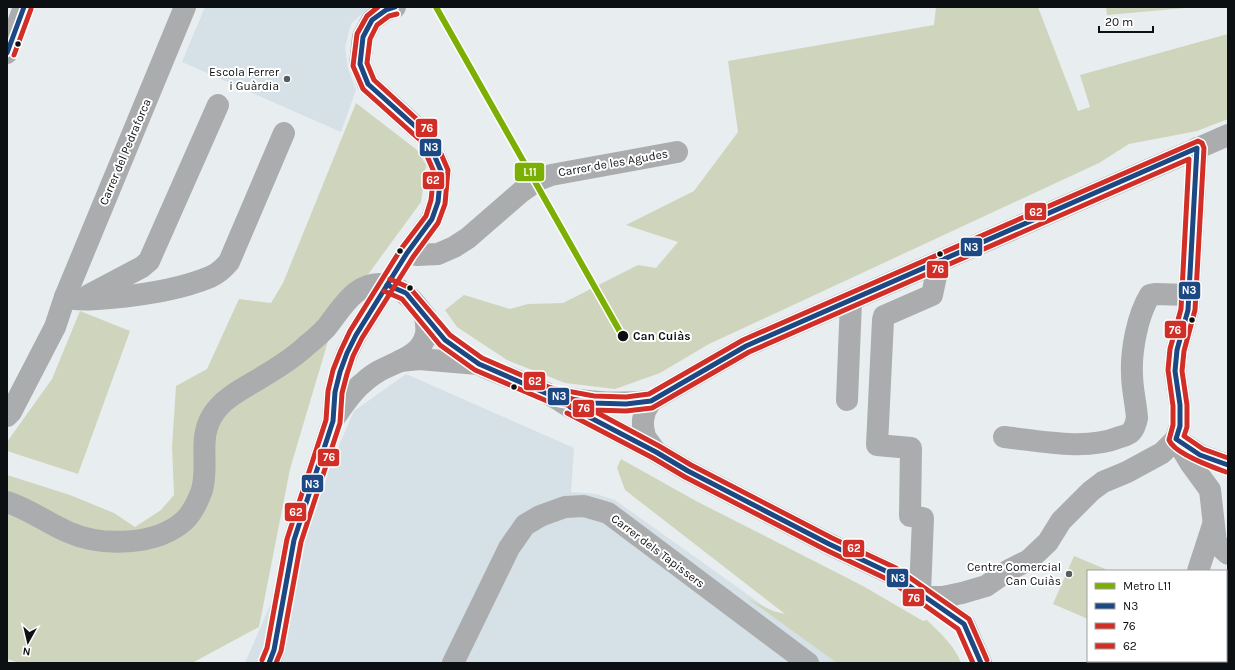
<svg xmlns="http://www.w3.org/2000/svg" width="1235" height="670" font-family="Karla,sans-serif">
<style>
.built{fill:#d6e0e7}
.green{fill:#cfd5bc}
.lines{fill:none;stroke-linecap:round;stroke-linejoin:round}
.minor{stroke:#aaacae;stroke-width:22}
.bus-1-casing{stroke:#fff;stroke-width:8}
.bus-2-casing{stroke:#fff;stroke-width:8}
.bus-3-casing{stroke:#fff;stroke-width:8}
.bus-1{stroke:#1c4883;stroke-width:5}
.bus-2{stroke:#d02e26;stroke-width:5}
.bus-3{stroke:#d02e26;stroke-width:5}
.metro-1-casing{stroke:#fff;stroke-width:9}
.metro-1{stroke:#7baf04;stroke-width:6}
.bus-dot{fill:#0d1012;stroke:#fff;stroke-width:1.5}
.poi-dot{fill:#5a5d60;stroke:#fff;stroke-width:1.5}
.labels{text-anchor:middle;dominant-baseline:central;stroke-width:4;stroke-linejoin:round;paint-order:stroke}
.poi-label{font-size:12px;fill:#0d1012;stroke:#fff;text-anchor:end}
.street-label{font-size:12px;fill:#0d1012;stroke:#fff}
.stop-label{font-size:12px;font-weight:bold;fill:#0d1012;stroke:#fff;text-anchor:start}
.line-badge{stroke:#fff;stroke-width:1.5}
.badge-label{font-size:11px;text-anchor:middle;font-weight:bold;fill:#fff}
</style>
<rect width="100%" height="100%" fill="#e8edf0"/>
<g class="built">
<path d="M205,7h164l-18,17 -6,23 3,21 8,22 -15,42 -159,-70z"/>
<path d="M406,374l168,74 -3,44 25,2 19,6 132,94 93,69h-595l109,-252z"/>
</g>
<g class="green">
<path d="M936,7h102l40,104 12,-4 -10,-32 148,-41v85l-31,12 -68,13 -30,19 -390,181 -49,29 -45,16 -50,-6 -58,-23 -50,-33 -12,-17 19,-15 46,14 18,-5 35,-1 75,-38 18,3 22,-26 -52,-17 68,-34 44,-59 -10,-71 206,-36z"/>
<path d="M1106,7h91l-90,8z"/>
<path d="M356,103l61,47 9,15 -5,37 -87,119 -44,148 -31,158 -67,36h-172l-13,-4v-184l63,20 44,18 21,14 26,-17 13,-15 -2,-48 4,-61 31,-17 32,-70 32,4 12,-20z"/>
<path d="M80,311l50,20 -52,143 -71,-23v-9l45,-63z"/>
<path d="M621,459l75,42 167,85 60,35 4,-1c13,13 28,26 34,43h-124l-90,-65 26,13 12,3 -160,-124 -8,-22z"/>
<path d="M1074,556l36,15h-22v48l-35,-15z"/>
</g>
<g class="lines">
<g class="minor">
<path d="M7,53l17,-46"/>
<path d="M1197,148l-9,162 -11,40 -2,21 5,34v21l-4,13 24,16 28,10"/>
<path d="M407,253l10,2 21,-1 16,-7 14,-9 53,-46 17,-12 13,-5 126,-23"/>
<path d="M89,295l53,-28 7,-6 69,-156"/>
<path d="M65,297c15,4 30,2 45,1 33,-3 69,-8 100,-21 7,-3 14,-9 19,-15l55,-129"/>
<path d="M400,361l19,-2 59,5"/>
<path d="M567,398c29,5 55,6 84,3"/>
<path d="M847,400l4,-99"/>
<path d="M7,416l4,-4 44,-85 10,-30 120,-290"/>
<path d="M333,420c9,-13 18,-28 31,-38 4,-4 10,-8 15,-11 16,-9 43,-15 47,-37 1,-6 0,-12 -1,-18"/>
<path d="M1004,437c36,4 82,14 116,0 4,-1 9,-2 11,-5 4,-4 5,-9 6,-14 -1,-15 -5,-29 -5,-44 -1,-23 5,-58 18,-79l5,-1 34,1"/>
<path d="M7,502c22,7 40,21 61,30 34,15 89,14 117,-12 8,-8 13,-19 17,-30 7,-25 -4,-51 10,-74 10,-17 30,-27 47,-37 16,-10 34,-20 48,-34 7,-5 13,-11 19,-17 16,-20 31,-50 62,-43 27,7 37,37 57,55 10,9 23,18 35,25 22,11 48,18 70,30 8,4 15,9 22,13 28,14 55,29 83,43"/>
<path d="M1198,571l15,-46"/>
<path d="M920,593l3,-75 -13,-2 1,-68 -34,-3 6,-125 1,-4 48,-21 7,-33"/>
<path d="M927,597h16l19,-4 24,-7 23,-16 20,-10 19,-18 13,-21 30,-30 12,-9 24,-10 35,-19 14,-14 15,25 19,26 6,53 12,11"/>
<path d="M269,663l5,-13 20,-110 39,-119 2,-29 5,-20 7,-19 9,-18 51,-82 25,-34 6,-17 3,-31 -15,-35 -58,-52 -8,-20 3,-27 9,-17 14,-10 9,-3"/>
<path d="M453,663l56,-115 16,-23 15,-9 25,-9 19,-1 24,7 200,150"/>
<path d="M981,663l-17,-39 -44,-31 -28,-19 -63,-30 -141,-73 -32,-19 -11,-15 -2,-10v-7l2,-9 6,-10 95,-55 482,-211"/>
<path d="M1169,663v-2"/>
</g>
<defs>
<g id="bus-1">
<path d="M7,53l17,-46"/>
<path d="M387,285l19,8 39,47 34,24 71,31 43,8 33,1 25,-3 95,-55 451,-198 -9,162 -11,40 -2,21 5,34v21l-4,13 24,16 28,10"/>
<path d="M570,407l86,45 32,19 141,73 63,30 72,50 17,39"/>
<path d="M269,663l5,-13 20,-110 39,-119 2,-29 5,-20 7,-19 9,-18 51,-82 25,-34 6,-17 3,-31 -15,-35 -58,-52 -8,-20 3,-27 9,-17 14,-10 9,-3"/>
</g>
<g id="bus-2">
<path d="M14,55l17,-46"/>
<path d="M384,291l18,8 38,46 35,25 72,31 46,9 33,1 26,-3 97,-56 440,-193 -8,150 -11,40 -2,21 5,36v19l-4,15c5,13 43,27 57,32"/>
<path d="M567,413l86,45 32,19 141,73 63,30 69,49 15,34"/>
<path d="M276,663l5,-12 20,-109 39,-119 2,-30 5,-19 6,-18 9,-18 51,-81 25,-34 7,-19 3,-34 -16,-37 -58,-53 -7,-17 3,-24 7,-14 12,-9 8,-2"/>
</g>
<g id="bus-3">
<path d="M390,279l20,9 40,47 32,23 71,31 106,57 32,19 141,73 64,30 73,51 18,41"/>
<path d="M551,388l43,8 32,1 23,-3 94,-54 455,-199 4,2 2,5 -9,162 -11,41 -2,20 5,34v22l-3,9 19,13 25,9"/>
<path d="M262,660l5,-12 20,-109 39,-119 2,-29 5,-21 8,-20 9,-19 51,-82 25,-33 5,-16 3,-28 -14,-32 -57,-51 -10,-23 4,-32 10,-18 11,-9"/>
</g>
</defs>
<use href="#bus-1" class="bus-1-casing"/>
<use href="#bus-2" class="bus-2-casing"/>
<use href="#bus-3" class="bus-3-casing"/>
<use href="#bus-1" class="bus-1"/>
<use href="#bus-2" class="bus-2"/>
<use href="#bus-3" class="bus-3"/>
<defs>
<path id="metro-1" d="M436,7l187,330"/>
</defs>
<use href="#metro-1" class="metro-1-casing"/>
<use href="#metro-1" class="metro-1"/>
</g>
<g class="bus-dot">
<circle cx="18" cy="44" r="3.5"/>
<circle cx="400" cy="251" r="3.5"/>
<circle cx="940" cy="254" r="3.5"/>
<circle cx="410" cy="288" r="3.5"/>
<circle cx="1192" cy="320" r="3.5"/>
<circle cx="623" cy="336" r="6"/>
<circle cx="514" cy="387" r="3.5"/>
</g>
<g class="poi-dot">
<circle cx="287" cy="79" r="4"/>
<circle cx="1069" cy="574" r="4"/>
</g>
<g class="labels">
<g class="poi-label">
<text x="279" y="72">Escola Ferrer<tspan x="279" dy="14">i Guàrdia</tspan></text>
<text x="1061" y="567">Centre Comercial<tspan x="1061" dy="14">Can Cuiàs</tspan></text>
</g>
<g class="street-label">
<text transform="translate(125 152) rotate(-67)">Carrer del Pedraforca</text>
<text transform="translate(613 163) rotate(-10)">Carrer de les Agudes</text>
<text transform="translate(658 551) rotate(37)">Carrer dels Tapissers</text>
</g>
<g class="stop-label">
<text x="633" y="336">Can Cuiàs</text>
</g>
</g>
<g class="line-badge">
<rect x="415" y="118" width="23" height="20" rx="4" fill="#d02e26"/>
<rect x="419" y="138" width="23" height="19" rx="4" fill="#1c4883"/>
<rect x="514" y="162" width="31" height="20" rx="4" fill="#7baf04"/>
<rect x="422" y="171" width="23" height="19" rx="4" fill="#d02e26"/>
<rect x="1024" y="202" width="23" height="19" rx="4" fill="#d02e26"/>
<rect x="960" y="237" width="23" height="20" rx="4" fill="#1c4883"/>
<rect x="926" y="260" width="23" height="19" rx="4" fill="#d02e26"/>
<rect x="1178" y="281" width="23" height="19" rx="4" fill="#1c4883"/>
<rect x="1164" y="320" width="23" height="19" rx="4" fill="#d02e26"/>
<rect x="523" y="371" width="23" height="20" rx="4" fill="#d02e26"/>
<rect x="547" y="387" width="23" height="19" rx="4" fill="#1c4883"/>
<rect x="572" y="399" width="23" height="19" rx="4" fill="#d02e26"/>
<rect x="317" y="448" width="23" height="19" rx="4" fill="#d02e26"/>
<rect x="301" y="474" width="23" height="19" rx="4" fill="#1c4883"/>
<rect x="284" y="502" width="23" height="20" rx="4" fill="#d02e26"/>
<rect x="842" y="539" width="23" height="19" rx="4" fill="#d02e26"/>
<rect x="886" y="568" width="23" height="20" rx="4" fill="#1c4883"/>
<rect x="902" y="588" width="23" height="19" rx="4" fill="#d02e26"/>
</g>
<g class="badge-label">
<text x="427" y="132">76</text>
<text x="431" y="151">N3</text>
<text x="530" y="176">L11</text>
<text x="433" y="184">62</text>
<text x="1036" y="216">62</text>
<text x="971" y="251">N3</text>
<text x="938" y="273">76</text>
<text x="1189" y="294">N3</text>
<text x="1175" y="334">76</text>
<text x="535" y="385">62</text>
<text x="559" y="400">N3</text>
<text x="584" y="412">76</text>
<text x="329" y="461">76</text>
<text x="312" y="488">N3</text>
<text x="296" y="516">62</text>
<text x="854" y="552">62</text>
<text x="898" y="582">N3</text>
<text x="914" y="602">76</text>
</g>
<rect width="1235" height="670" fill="none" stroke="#0d1012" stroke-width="16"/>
<rect x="1087" y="570" width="140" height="92" fill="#ffffff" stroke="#9e9fa0"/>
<rect x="1095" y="583" width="20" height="6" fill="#7baf04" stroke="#9e9fa0"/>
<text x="1123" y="590" font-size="12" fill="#0d1012">Metro L11</text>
<rect x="1095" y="603" width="20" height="6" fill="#1c4883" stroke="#9e9fa0"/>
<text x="1123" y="610" font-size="12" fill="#0d1012">N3</text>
<rect x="1095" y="623" width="20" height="6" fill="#d02e26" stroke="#9e9fa0"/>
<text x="1123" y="630" font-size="12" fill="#0d1012">76</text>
<rect x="1095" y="643" width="20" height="6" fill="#d02e26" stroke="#9e9fa0"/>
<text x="1123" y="650" font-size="12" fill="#0d1012">62</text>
<g transform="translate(28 642) rotate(188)" stroke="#ffffff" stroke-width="3" paint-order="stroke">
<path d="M0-3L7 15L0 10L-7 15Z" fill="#0d1012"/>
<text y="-6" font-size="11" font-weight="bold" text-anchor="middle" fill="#0d1012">N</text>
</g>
<path d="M1099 26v6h54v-6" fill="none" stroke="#0d1012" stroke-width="2"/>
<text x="1105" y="26" font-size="12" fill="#0d1012" stroke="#ffffff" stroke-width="3" paint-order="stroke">20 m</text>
</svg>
